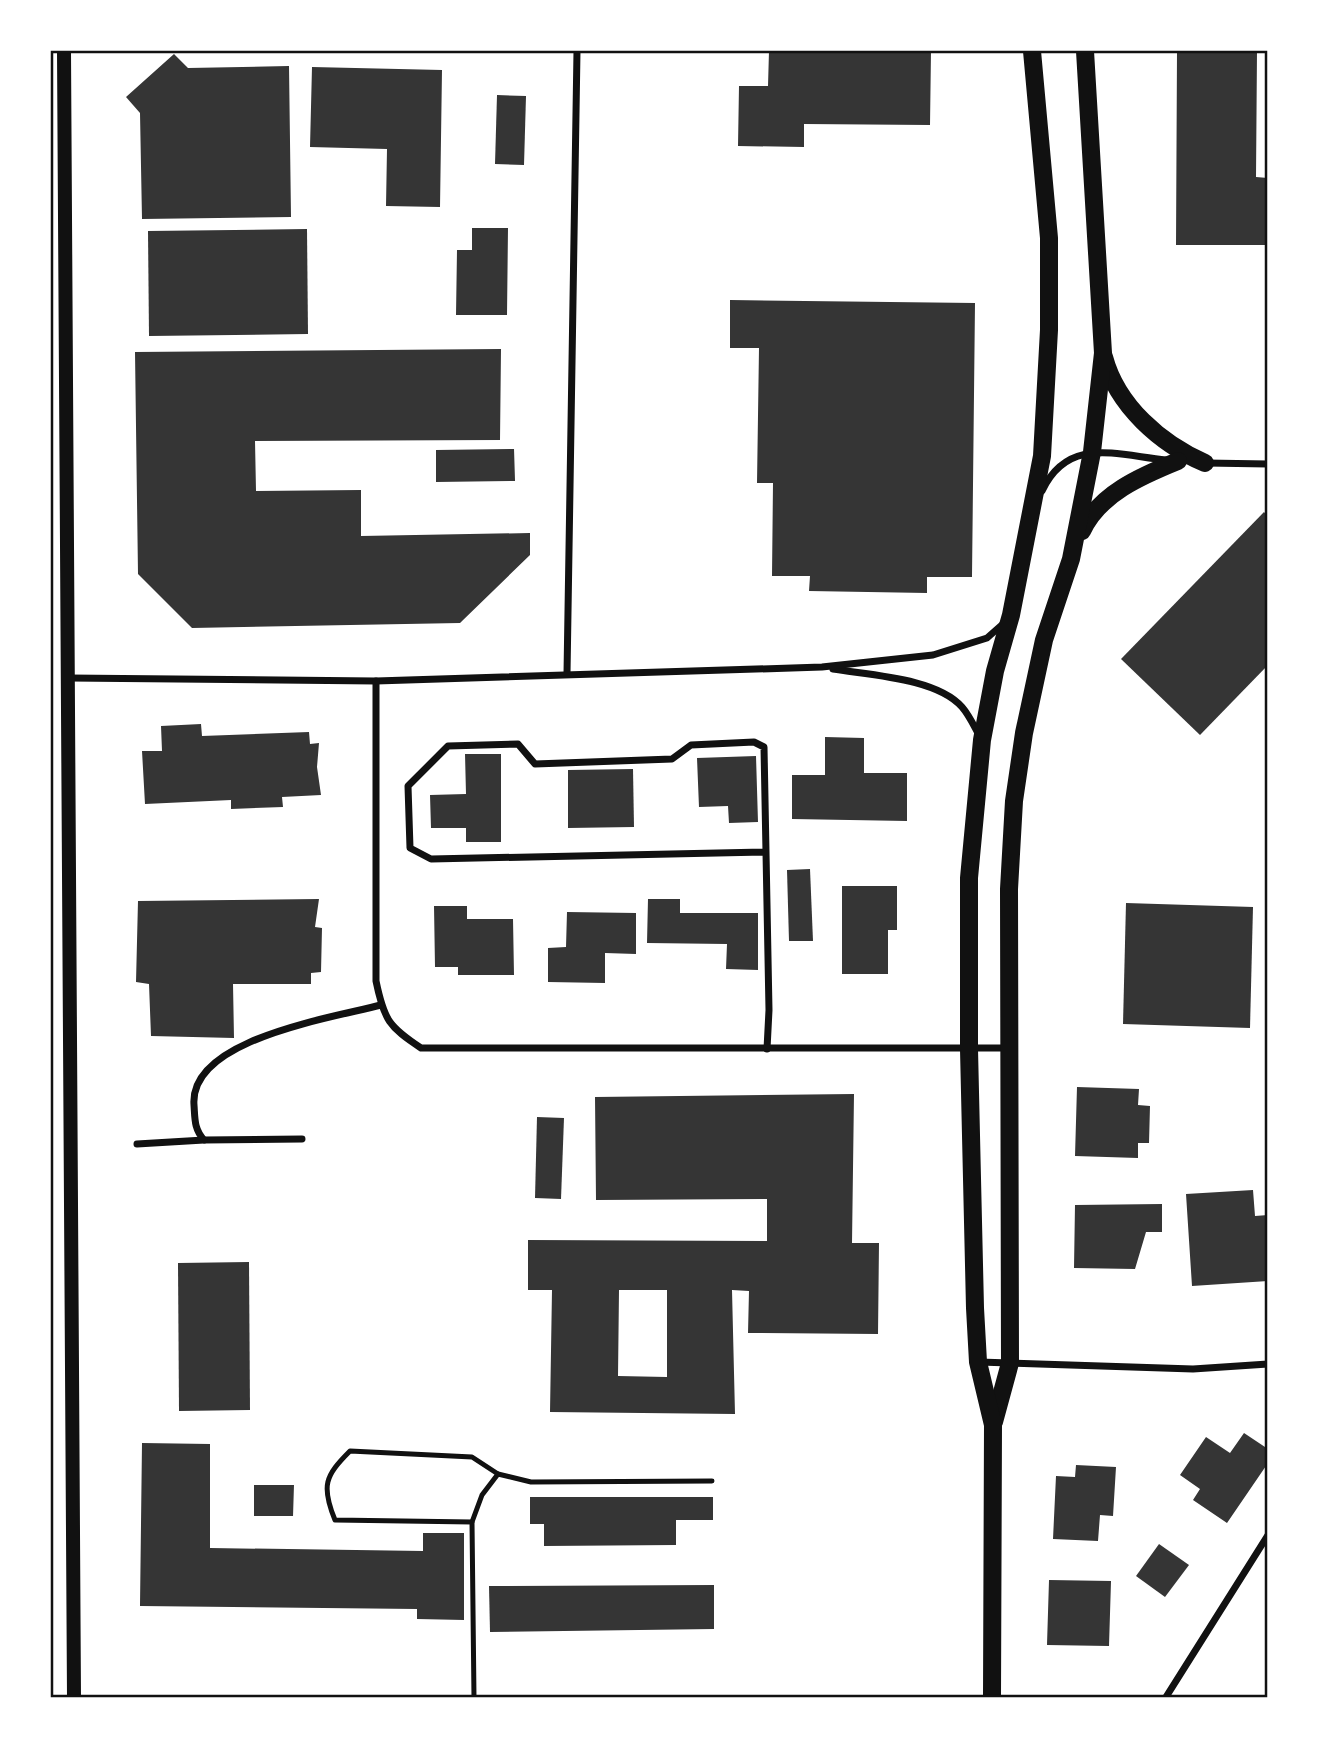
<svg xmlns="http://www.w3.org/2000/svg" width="1319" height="1748" font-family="'Sofia Sans Condensed',sans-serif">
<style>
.building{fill:#353535;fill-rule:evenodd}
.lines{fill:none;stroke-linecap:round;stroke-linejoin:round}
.service{stroke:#111;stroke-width:5}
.minor{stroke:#111;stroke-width:7}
.secondary{stroke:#111;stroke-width:14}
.primary{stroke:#111;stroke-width:18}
.neatline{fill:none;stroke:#111;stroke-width:2.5}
</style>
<rect width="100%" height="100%" fill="#fff"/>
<g class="building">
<path d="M769,51h162l-1,74 -126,-1v23l-66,-1 1,-60h29z"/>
<path d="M1177,51h80l-1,126 12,1v67h-92z"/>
<path d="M174,54l14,14 101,-2 2,151 -149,2 -2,-106 -14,-16z"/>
<path d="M312,67l130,3 -2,137 -54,-1 1,-57 -77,-2z"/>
<path d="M497,95l29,1 -2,69 -29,-1z"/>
<path d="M472,228h36l-1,87h-51l1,-65h15z"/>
<path d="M307,229l1,105 -159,2 -1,-105z"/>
<path d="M730,300l245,3 -3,274h-45v16l-118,-2 1,-15h-38l1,-93h-16l2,-135h-29z"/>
<path d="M501,349l-1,91 -245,1 1,50 105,-1v46l169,-3v22l-70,68 -268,5 -54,-54 -3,-222z"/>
<path d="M514,449l1,32 -79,1v-32z"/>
<path d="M1264,512l4,5v148l-68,70 -79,-76z"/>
<path d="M201,724l1,12 107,-4 1,12 9,-1 -2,24 4,28 -39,2 1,10 -52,2v-9l-86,4 -3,-53h20l-1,-25z"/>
<path d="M825,737l39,1v35h43v48l-115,-2v-44h33z"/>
<path d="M465,754h36v88h-35v-14h-35l-1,-33 36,-1z"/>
<path d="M756,756l2,66 -29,1 -1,-17 -29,1 -2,-49z"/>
<path d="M633,769l1,58 -66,1v-58z"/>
<path d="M810,869l3,72h-24l-2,-71z"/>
<path d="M842,886h55v44h-9v44h-46z"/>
<path d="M319,899l-4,28 7,1 -1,44 -10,1v11h-78l1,54 -83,-2 -2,-52 -13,-2 2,-81z"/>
<path d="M648,899h32v14h78v57l-32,-1 1,-25 -80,-1z"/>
<path d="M1126,903l127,4 -3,121 -127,-4z"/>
<path d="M434,906h33v13h46l1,56h-56v-8h-23z"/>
<path d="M567,912l69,1v41l-31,-1v30l-57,-1v-34l18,-1z"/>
<path d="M1077,1087l62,2 -1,16 12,1 -1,37h-11v15l-63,-2z"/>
<path d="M854,1094l-2,149h27l-1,91 -130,-1 1,-42 -17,-1 3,124 -185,-2 2,-122h-24v-50l239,1v-42l-171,1 -1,-103zM619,1290h48v87l-49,-1z"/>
<path d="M537,1117l27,1 -3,81 -26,-1z"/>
<path d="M1253,1190l2,26 13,-1v66l-76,5 -6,-92z"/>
<path d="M1162,1204v28h-16l-11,37 -61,-1 1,-63z"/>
<path d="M249,1262l1,148 -71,1 -1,-148z"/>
<path d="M1244,1433l24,16v14l-41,60 -34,-23 7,-11 -20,-14 26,-38 24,16z"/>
<path d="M142,1443l68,1v104l213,3v-18h41v87l-47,-1v-10l-277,-3z"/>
<path d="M1076,1465l40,2 -3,49 -13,-1 -2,26 -45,-2 3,-63 19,1z"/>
<path d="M254,1485h40l-1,31h-39z"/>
<path d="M530,1497h183v23h-37v25l-132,1v-22h-14z"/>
<path d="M1159,1544l30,21 -24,32 -29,-21z"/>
<path d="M1049,1580l62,1 -2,65 -62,-1z"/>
<path d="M714,1585v44l-224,3 -1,-46z"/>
</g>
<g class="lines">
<g class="service">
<path d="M472,1522l10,-27 16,-21"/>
<path d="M474,1697l-2,-175 -137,-2c-14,-34 -10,-44 15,-69l122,6 26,17 33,8 181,-1"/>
</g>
<g class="minor">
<path d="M1206,463l62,1"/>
<path d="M1042,491c26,-55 74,-36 124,-31"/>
<path d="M833,669c36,6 104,9 129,38 7,8 12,19 17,28"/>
<path d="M567,674l10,-623"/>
<path d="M69,678l307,3 446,-14 111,-12 54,-17 17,-15"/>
<path d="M376,681v300c8,39 13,46 45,67h587"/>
<path d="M764,852l-333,7 -21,-11 -2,-62 40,-40 70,-2 17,20 137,-5 19,-14 63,-3 10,5 5,263 -2,39"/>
<path d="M302,1139l-98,1c-10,-11 -9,-21 -10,-35 -5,-66 138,-87 187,-100"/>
<path d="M137,1144l67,-4"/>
<path d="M979,1362l214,7 75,-5"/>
<path d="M1166,1697l102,-162"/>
</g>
<path class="secondary" d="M64,51l10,1646"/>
<g class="primary">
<path d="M1104,357c13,49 57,87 101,106"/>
<path d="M1082,531c17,-37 59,-55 96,-70"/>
<path d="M994,1422l16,-59 -1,-474 5,-88 10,-68 20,-93 27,-81 21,-107 11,-99 -18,-302"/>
<path d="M992,1697l1,-272 -15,-63 -3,-54 -6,-259v-171l13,-138 13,-69 16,-56 31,-159 7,-126v-92l-17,-187"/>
</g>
</g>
<rect width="1319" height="1748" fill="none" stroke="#ffffff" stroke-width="105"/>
<rect x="52" y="52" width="1214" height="1644" class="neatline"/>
</svg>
